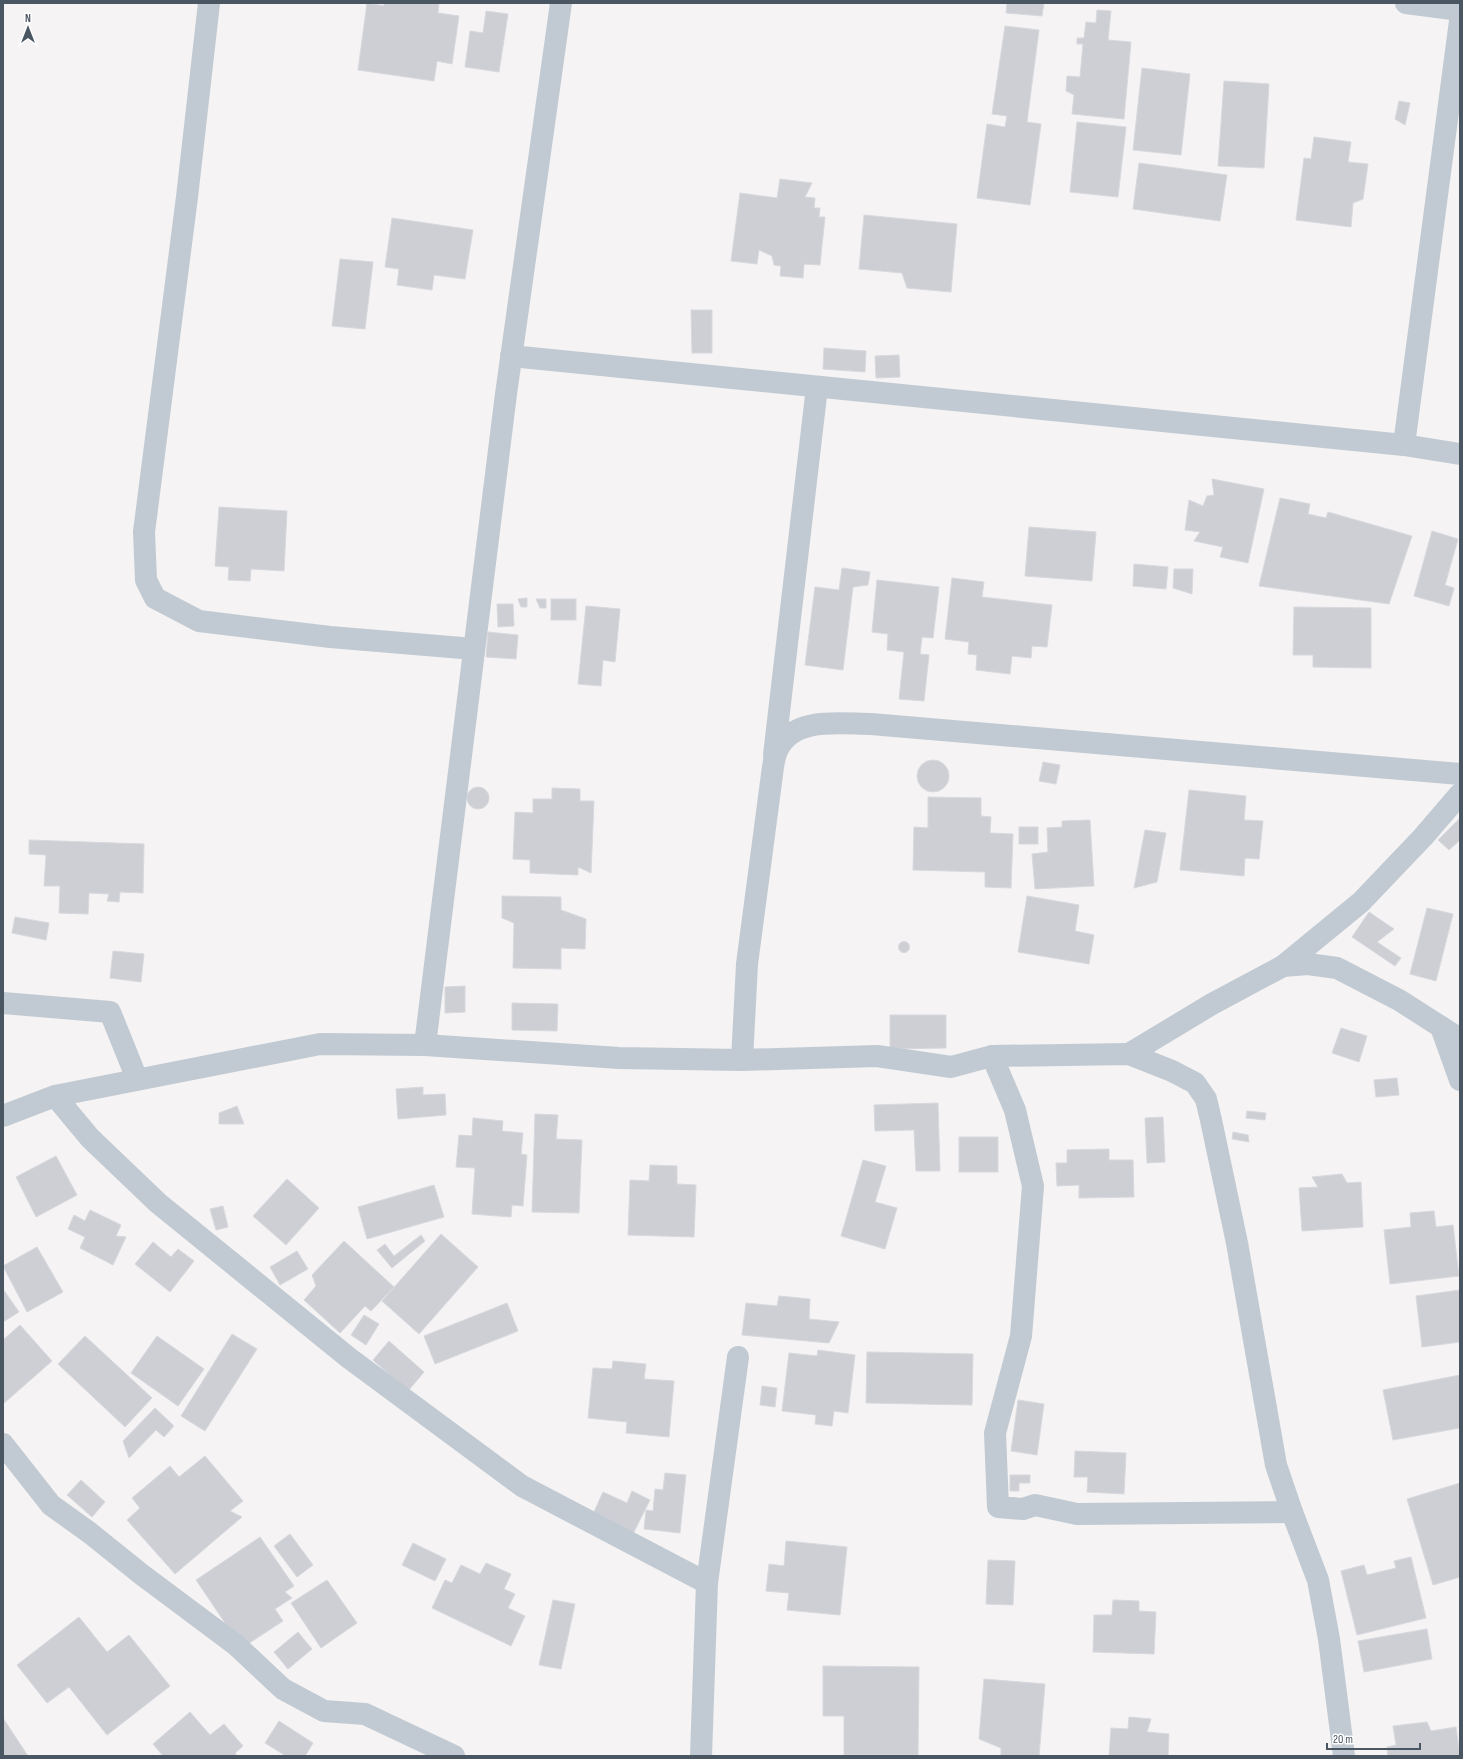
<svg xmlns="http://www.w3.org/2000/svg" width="1463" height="1759" font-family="'Sofia Sans Condensed',sans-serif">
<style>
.building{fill:#cdcfd5;stroke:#d7d9de}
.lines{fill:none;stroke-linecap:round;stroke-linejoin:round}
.street{stroke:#c1cad2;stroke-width:22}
</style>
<rect width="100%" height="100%" fill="#f5f3f3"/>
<g class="building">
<path d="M367,3l17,3v-3h55l-1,10 21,3 -7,48 -15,-3 -3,20 -76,-11z"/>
<path d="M1007,3h37l-2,13 -36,-3z"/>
<path d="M1097,10l14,1 -3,29 23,2 -7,77 -52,-5 2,-19 -8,-4 1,-15 13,1 3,-33h-6v-6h7l2,-16 10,1z"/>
<path d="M486,11l22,3 -9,58 -34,-5 5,-36 13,2z"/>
<path d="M1005,26l34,4 -12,92 14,2 -11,81 -53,-7 10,-74 18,3 2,-11 -15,-2z"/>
<path d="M1142,68l48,6 -9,81 -48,-5z"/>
<path d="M1224,81l45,3 -5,84 -46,-2z"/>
<path d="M1399,101l11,2 -5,22 -10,-6z"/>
<path d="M1077,122l49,5 -8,70 -48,-5z"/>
<path d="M1314,137l37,5 -3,20 20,2 -5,35 -10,4 -2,24 -55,-7 8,-62 7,1z"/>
<path d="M1139,163l88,12 -7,46 -87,-12z"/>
<path d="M780,179l32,4 -7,14 10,1 -1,10h6l-1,9h6l-5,48 -16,-1 -1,14 -23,-2 1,-10 -7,-1 -2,-9 -13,-6 -2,14 -26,-3 9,-68 37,5z"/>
<path d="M864,215l93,9 -6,68 -44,-4 -5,-15 -43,-4z"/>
<path d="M392,218l81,12 -8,49 -31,-4 -2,15 -35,-5 2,-16 -14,-2z"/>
<path d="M340,259l33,3 -8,67 -33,-3z"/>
<path d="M691,310h21v43h-20z"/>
<path d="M824,348l42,3 -1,21 -42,-3z"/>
<path d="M899,355l1,22 -24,1 -1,-22z"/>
<path d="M1212,479l52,10 -16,74 -28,-6 3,-10 -29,-6 6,-9 -15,-2 4,-30 14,6 4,-10 7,-1z"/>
<path d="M1280,498l30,6 -2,10 18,4 2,-6 84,24 -23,68 -130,-18z"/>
<path d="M219,507l68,4 -3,60 -33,-2 -1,12 -22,-1 1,-13 -14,-1z"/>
<path d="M1029,527l67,5 -4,49 -67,-5z"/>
<path d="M1432,531l26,8 -13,46 9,3 -5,18 -35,-10z"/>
<path d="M1134,564l34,3 -2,22 -33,-3z"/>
<path d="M842,568l28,4 -2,13 -15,2 -10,83 -38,-5 10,-78 24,3z"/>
<path d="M1174,569h19l-1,25 -19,-6z"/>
<path d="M952,578l32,4 -2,15 70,8 -5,42 -15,-1 -1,12 -19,-2 -2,18 -34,-4 1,-15 -9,-1 1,-12 -24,-3z"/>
<path d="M877,580l62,7 -6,51 -11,-1 -2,17 9,1 -5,46 -25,-2 5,-47 -17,-2 1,-16 -16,-2z"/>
<path d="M527,598v9h-6l-3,-8z"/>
<path d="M536,599h10v9h-6z"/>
<rect x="551" y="599" width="25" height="21"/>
<path d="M497,604h16l1,22 -16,1z"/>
<path d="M586,606l34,3 -5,53 -12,-2 -2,26 -23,-2z"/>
<path d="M1294,607l77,1v60l-58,-1v-12h-20z"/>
<path d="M488,632l30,3 -2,24 -30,-2z"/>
<circle cx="933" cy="776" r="16"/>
<path d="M1043,762l17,3 -4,19 -17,-3z"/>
<circle cx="478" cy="798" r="11"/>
<path d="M552,788l28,1v12h14l-3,72 -13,-6v8l-48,-2v-13l-17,-1 2,-47 18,1v-14h19z"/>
<path d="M1189,790l57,6 -2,24 19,1 -4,38 -14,-1 -1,18 -64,-6z"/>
<path d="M928,797l53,1v18l10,1 -1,16 23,1 -2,54 -26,-1v-15l-72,-2 1,-43 14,1z"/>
<path d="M1460,818v22l-11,10 -11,-10z"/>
<path d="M1090,820l4,66 -59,3 -3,-35 16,-2 -1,-24 15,-1v-6z"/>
<rect x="1019" y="827" width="19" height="17"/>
<path d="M1145,830l21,3 -9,49 -23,6z"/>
<path d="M29,840l115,4 -1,49 -23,-1 -1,10 -12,-1 2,-7 -20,-1 -1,21 -29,-1 1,-27h-16l2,-31 -17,-1z"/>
<path d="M502,896l59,1v13l25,9 -1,30 -24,-1v21l-48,-1 1,-45 -12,-5z"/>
<path d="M1027,896l52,9 -4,26 19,4 -5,29 -71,-12z"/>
<path d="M1427,908l26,6 -17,67 -26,-7z"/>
<path d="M1369,912l25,17 -17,13 24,16 -6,8 -43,-29z"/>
<path d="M15,917l34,6 -3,17 -34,-7z"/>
<circle cx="904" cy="947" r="5.5"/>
<path d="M113,951l31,3 -3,28 -31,-4z"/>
<path d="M465,986v26l-20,1v-26z"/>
<path d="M512,1003l46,1 -1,27 -45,-1z"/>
<path d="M890,1015h56v33l-56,1z"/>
<path d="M1341,1028l26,8 -8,26 -27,-9z"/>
<path d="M1397,1078l2,17 -23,2 -2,-17z"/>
<path d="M423,1087v8l22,-1 1,21 -48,4 -2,-30z"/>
<path d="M938,1103l2,68h-24l-2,-41 -39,1 -1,-26z"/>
<path d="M237,1106l7,18h-25v-11z"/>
<path d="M1247,1111l19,2 -1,7 -19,-2z"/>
<path d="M535,1114l23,1 -2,24 26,1 -3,73 -47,-1z"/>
<path d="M1163,1117l2,45 -18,1 -2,-45z"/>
<path d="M473,1118l30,3 -1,10 21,2 -2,21 6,1 -4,51 -11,-1 -1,12 -39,-3 3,-46 -19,-1 3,-32 13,1z"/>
<path d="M1233,1132l15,3 1,7 -17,-3z"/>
<rect x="959" y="1137" width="39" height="35"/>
<path d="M1109,1149v11h24l1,37 -55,1v-13l-22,1 -1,-23h11v-13z"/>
<path d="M56,1156l21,39 -41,22 -20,-40z"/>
<path d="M863,1160l23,6 -11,36 22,6 -12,41 -44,-13z"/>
<path d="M650,1165l27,1v18l19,1 -2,52 -66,-2 2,-55 19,1z"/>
<path d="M1342,1174l5,9 14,-1 2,45 -61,4 -3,-43 19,-1 -6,-10z"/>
<path d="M287,1179l32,29 -33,37 -33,-29z"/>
<path d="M434,1185l10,32 -77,22 -9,-32z"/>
<path d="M223,1206l5,21 -12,3 -6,-21z"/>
<path d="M90,1210l31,15 -5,11 10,1 -13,28 -33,-17 5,-11 -17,-8 6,-14 11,6z"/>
<path d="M1434,1211l2,16 17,-2 6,51 -69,8 -6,-54 27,-3 -1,-14z"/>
<path d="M441,1234l37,33 -59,67 -37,-33z"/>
<path d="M421,1235l4,6 -33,27 -15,-18 8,-6 9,12z"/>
<path d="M344,1241l50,46 -23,24 -6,-5 -25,27 -36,-33 12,-14 -4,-11z"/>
<path d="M153,1242l18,15 7,-8 16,12 -24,31 -35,-28z"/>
<path d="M37,1247l26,45 -36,20 -24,-46z"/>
<path d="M297,1251l11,18 -28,16 -10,-18z"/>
<path d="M3,1289l16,23 -16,10z"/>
<path d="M1460,1290v52l-38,5 -6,-51z"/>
<path d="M779,1296l31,3 -1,20 30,3 -10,21 -87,-8 4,-32 31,3z"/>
<path d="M507,1303l11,28 -83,33 -11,-28z"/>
<path d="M364,1315l15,9 -13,21 -15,-10z"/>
<path d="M20,1325l32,36 -49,43v-64z"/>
<path d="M232,1334l25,15 -52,82 -24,-15z"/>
<path d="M85,1336l67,62 -27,29 -67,-63z"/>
<path d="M157,1336l47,33 -26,37 -47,-33z"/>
<path d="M389,1341l35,31 -16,19 -35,-31z"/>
<path d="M818,1350l37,5 -7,58 -14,-2 -2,15 -17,-2 1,-9 -34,-4 7,-58 28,3z"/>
<path d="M867,1352l106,2 -1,51 -106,-2z"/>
<path d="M613,1361l33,3 -2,15 30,2 -5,56 -43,-4 1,-11 -39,-4 5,-50 19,1z"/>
<path d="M1460,1375v53l-67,12 -10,-50z"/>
<path d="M762,1386l15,2 -2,19 -15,-2z"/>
<path d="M1018,1400l26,4 -7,51 -26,-4z"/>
<path d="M155,1408l19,18 -10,11 -8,-7 -27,28 -6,-17z"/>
<path d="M1075,1451l51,2 -2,41 -37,-2 1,-15h-14z"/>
<path d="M205,1456l38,45 -13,10 12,6 -67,57 -48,-54 13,-12 -8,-10 38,-32 9,11z"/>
<path d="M665,1473l21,2 -6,58 -36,-4 2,-19 7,1 2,-22 8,1z"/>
<path d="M1010,1475h20v8h-11v8h-9z"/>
<path d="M81,1480l24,22 -13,15 -25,-22z"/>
<path d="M1460,1483v94l-27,8 -26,-86z"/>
<path d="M632,1491l18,9 -17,34 -40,-20 10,-22 24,11z"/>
<path d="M290,1534l23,31 -16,12 -23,-31z"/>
<path d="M260,1537l34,49 -9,6 7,6 -17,11 8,12 -41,27 -46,-68z"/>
<path d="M786,1541l61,6 -7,68 -53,-5 2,-17 -23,-2 3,-27 15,2z"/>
<path d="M413,1543l33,16 -11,22 -33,-16z"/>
<path d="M1411,1557l15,61 -69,17 -16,-64 23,-6 3,10 29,-7 -2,-7z"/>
<path d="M988,1560l27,1 -2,44 -27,-1z"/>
<path d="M486,1563l25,11 -7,15 11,5 -7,14 17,8 -14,30 -79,-38 13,-28 7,3 9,-18 19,9z"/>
<path d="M327,1580l30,43 -36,25 -30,-45z"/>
<path d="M553,1600l22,4 -14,65 -22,-4z"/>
<path d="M1113,1600l26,1v10l17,1 -2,42 -61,-2 1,-37h18z"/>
<path d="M79,1617l28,35 22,-17 41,51 -63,49 -38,-48 -22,16 -30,-38z"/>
<path d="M1427,1629l5,30 -68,13 -6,-31z"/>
<path d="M298,1632l14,17 -24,20 -14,-17z"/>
<path d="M823,1666l96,1 -1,88h-74v-39h-21z"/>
<path d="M984,1679l61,5 -6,72h-38v-8l-22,-9z"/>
<path d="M190,1712l20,23 14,-11 19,22 -8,7 2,3h-74l-10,-12z"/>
<path d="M1129,1717l22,2 -4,13 22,2 -1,22h-59l2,-28 17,1z"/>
<path d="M3,1718l25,38h-25z"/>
<path d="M279,1721l34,22 -8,13h-19l-21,-13z"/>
<path d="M1427,1722l4,9 25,-4 4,29h-72l-1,-9 9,-2 -3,-19z"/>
</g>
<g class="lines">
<g class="street">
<path d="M209,3l-22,194 -43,335 2,48 9,18 44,23 131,16 144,12"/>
<path d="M1406,3l54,7"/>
<path d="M1460,21l-56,424 56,9"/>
<path d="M511,356l893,89"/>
<path d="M774,755l43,-368"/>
<path d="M1283,966l78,-64 62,-65 37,-43"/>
<path d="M3,1003l107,9 27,67"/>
<path d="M1441,1027l19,53"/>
<path d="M425,1045l81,-651 55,-391"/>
<path d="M1129,1054l83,-50 71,-38 25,-2 29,4 62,32 61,39"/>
<path d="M992,1056l23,54 18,76 -12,150 -26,97 3,74 25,2 12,-4 42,9 215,-2"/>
<path d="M742,1060l5,-96 26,-197c1,-6 2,-13 5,-18 16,-33 63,-25 93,-25l589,50"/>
<path d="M55,1096l35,42 68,65 191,155 173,128 185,97"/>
<path d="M3,1116l52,-20 265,-52 105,1 194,13 123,2 135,-4 74,11 41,-11 137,-2 43,17 23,12 11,16 5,21 26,123 39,222 16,47 26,68 11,59 15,117"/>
<path d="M3,1444l48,61 39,28 51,41 95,71 47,44 41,22 41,3 89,42"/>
<path d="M701,1756l6,-173 31,-226"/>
</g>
</g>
<rect width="1463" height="1759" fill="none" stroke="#4a5661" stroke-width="8"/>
<g transform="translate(28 28)" stroke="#ffffff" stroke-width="3" paint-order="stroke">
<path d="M0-3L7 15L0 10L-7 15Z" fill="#4a5661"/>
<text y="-6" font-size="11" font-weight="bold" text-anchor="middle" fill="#4a5661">N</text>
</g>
<path d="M1327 1743v6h93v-6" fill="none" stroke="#4a5661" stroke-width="2"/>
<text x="1333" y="1743" font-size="12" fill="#4a5661" stroke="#ffffff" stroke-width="3" paint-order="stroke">20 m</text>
</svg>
